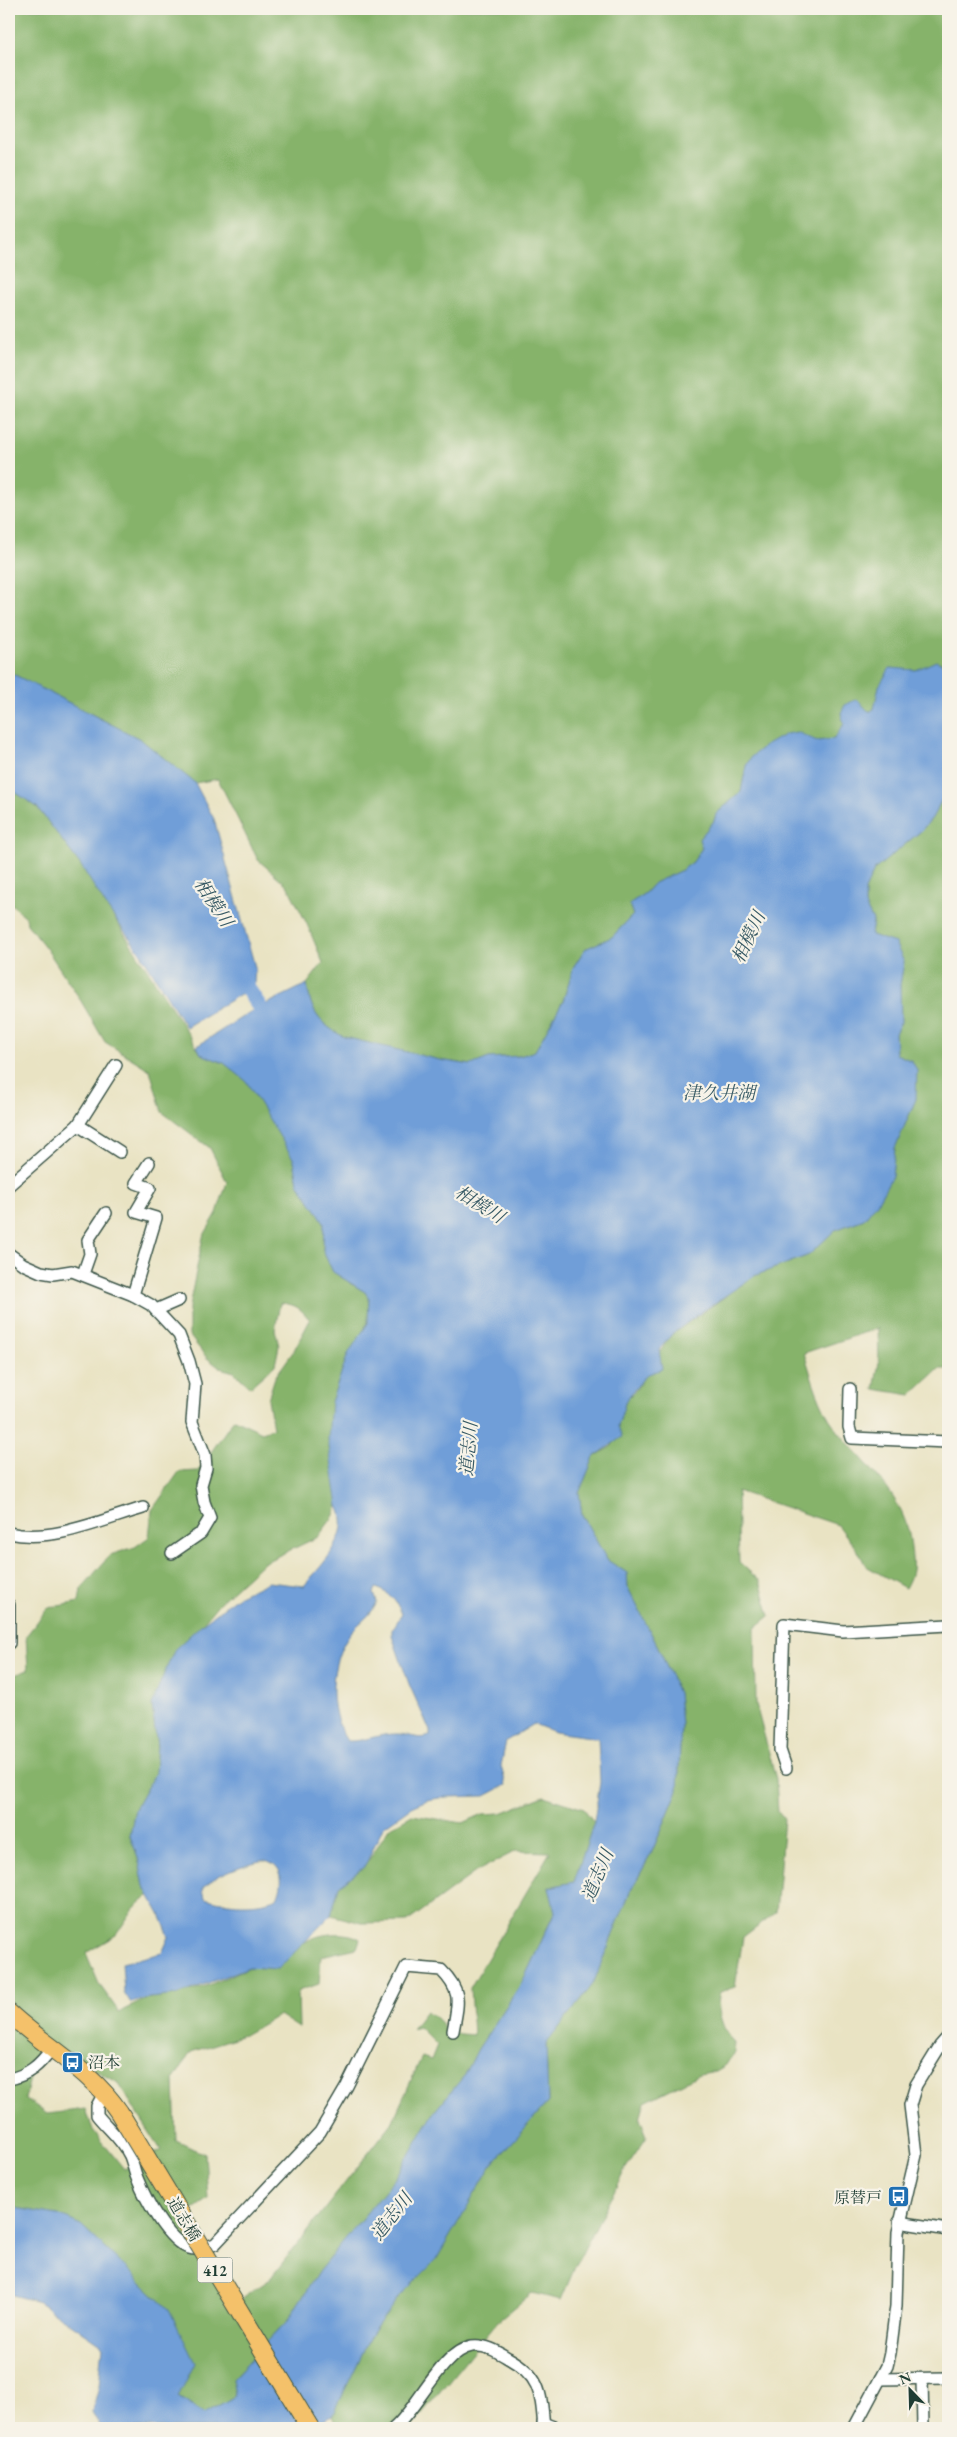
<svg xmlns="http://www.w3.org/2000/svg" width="957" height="2437" font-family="'EB Garamond','Noto Serif JP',serif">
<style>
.forest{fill:#86b36b;stroke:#527850;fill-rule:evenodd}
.water{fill:#709ed8;stroke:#486e86;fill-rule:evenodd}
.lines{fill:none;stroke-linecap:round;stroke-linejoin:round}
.river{stroke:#709ed8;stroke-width:16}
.minor-casing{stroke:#3d5649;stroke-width:14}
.highway-casing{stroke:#3d5649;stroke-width:20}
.minor{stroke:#fff;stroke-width:11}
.highway{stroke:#f4c16a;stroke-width:18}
.highway-bridge-casing{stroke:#3d5649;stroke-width:20;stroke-linecap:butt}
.highway-bridge{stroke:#f4c16a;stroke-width:18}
.labels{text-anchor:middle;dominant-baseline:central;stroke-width:4.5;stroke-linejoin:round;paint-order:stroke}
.shield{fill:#f7f3e8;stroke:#60746a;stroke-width:1}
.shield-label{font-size:15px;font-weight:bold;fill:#1f3d34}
.poi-label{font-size:16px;fill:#1f3d34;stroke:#f7f3e8;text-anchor:start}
.street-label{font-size:16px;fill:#1f3d34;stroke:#f7f3e8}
.water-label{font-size:18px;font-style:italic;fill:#375a65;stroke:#f7f3e8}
</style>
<rect width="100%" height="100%" fill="#f7f3e8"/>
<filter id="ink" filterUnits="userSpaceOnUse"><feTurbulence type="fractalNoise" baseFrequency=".02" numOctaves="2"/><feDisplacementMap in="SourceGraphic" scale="10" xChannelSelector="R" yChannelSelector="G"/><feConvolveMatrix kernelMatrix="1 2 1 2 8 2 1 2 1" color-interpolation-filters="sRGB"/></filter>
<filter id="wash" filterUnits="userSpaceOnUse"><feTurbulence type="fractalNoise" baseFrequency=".0096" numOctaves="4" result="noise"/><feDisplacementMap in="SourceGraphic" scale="20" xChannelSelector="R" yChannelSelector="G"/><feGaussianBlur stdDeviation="1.12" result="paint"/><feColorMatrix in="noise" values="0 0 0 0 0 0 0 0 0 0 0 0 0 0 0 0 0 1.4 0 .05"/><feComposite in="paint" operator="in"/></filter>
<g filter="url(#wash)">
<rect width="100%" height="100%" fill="#e9e3c3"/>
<g class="forest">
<path d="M9,9h939v658l-8,-5 -24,8h-8l-29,16 -3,20 -5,5 -30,2 3,11 -10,15 -71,8 -12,10 -5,9 -5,26 -25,22 -2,7 -15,18 3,9 -9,14 -11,8 -28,13 -9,10 -16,11 4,11 -21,22 -27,12 -11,17 -11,35 -28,50 -15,5 -31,2 -17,7 -32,-5 -96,-23c-26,-14 -33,-25 -37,-53l16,-21 -16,-39 -20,-39 -29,-25 -40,-81 -23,4 -55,-44 -131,-67z"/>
<path d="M9,788l28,19 43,57 121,190 23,9 22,17 48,80 4,23 26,39 -1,29 10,21 32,20 4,6 -1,25 -20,32 -17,47 7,104 -5,11 -15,20 -55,26 -44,40 -17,21 -50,81 5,41 -2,27 -20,36 -5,27 8,21 6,29 7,8 -17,14 -18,27 -30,18 13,31 20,28 30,-14 28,-3 32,-10 41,-18 28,1c8,-8 16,-18 26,-25 13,-10 42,-13 56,-4l-3,9 -36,8 -2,28 -21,7 1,37 -20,-13 -35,20 -53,17 -17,27 2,62 29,13 3,45 -29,20 59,82 31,-21 123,-157 26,-58 4,-8 9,3 6,-15 -18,-18 -7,2 14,-18 10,7 14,15 23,2 -3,-47 80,-136 -34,-1 -39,20 -70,51 -45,1 -31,-8 8,-29 26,-20 24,-38 23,-13 51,8 20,-9 18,-1 43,-17 40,13 10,13 -20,60 -25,5 6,24 -32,70 -45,68 -13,26 -31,37 -38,65 -77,94 -32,50 -55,58 3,17 -31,18 -26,-17 -9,-88 -88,-84 -23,-10 -49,-8v-530l19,-7 -2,-34 22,-28 31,-6 2,-13 29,-34 25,-8 14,-10 3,-27 27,-38 19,-1 36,-52 28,13 11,-4 -5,-29 7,-22 18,-25 17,-32c-10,-12 -14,-16 -30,-17l-5,27 4,16 -4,19 -25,22 -16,-15 -14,-4 -13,-10 -18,-23v-28l14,-70 14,-24 10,-31 -17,-34 -48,-36 -12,-42 -45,-28 -27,-46 -32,-48 -19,-24 -1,-7 -17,-15zM40,2040l78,43 43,67 -37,19 -31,-39 -7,-21 -39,5 -22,-16z"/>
<path d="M948,793v576h-9l-28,26 -37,-6 5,-27 -1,-34 -74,25c8,24 15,53 31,74 29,39 72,68 76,121 2,19 3,24 -6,40l-39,-22 -8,-15 -20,-26 -101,-34 2,71 21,19 10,35 -15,12 1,77 20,74 2,33 6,7 -8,93 -33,25 -8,50 -15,5c-5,15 3,41 15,51l-1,9 -8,13 -10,6 -16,3 -55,28 -5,17 7,18 -21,31 -51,99 -14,33 -29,-7 -35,29 -87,106h-71l-6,-13 39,-82 26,-35 38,-38 55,-94 57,-64 -2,-58 47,-60 37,-92 21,-38 27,-64 3,-66 -3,-31 -19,-44 -31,-61 -1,-15 -20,-13 -25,-45 -3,-22 15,-36 18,-11 14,-46 9,-9 36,-56 83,-59 55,-21 26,-25 29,-11 13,-16 15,-27 3,-28 21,-49 -4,-38 -16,-7 -1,-21 6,-11 -1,-37 4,-23 -9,-19 -24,-8 2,-14 -8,-16v-15l9,-20 47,-39 11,-13 13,-24z"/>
</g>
<g class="water">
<path d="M936,661l12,6v126l-3,1 -13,24 -11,13 -47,39 -9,20v15l8,16 -2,14 24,8 9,19 -4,23 1,37 -6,11 1,21 16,7 5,9 -1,29 -21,49 -3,28 -15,27 -13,16 -29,11 -26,25 -55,21 -54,37 -29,22 -12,15 3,19 -16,6 -20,25 -8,26 4,11 -28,20 -15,36 3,22 25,45 20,13 1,15 31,61 19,44 3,31 -3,66 -27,64 -21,38 -37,92 -47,60 2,58 -57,64 -55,94 -38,38 -26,35 -39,82 -29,13h-203l-9,-16 7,-26 4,-40 -64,-44 -30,-8v-87l49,8 23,10 88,84 26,54 -17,34 26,17 31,-18 -3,-17 55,-58 32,-50 77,-94 38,-65 31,-37 13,-26 45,-68 32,-69 -6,-25 25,-5 20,-60 6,-40 -2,-44 -44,-6 -20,-8 -28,17 -5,25 5,19 -21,11 -39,1 -19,3 -16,7 -28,20 -18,39 -26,20 -8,29 -53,54 -29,-2 -72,28 -28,3 -18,5 -7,-11 -2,-29 40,-10 7,-16 -9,-23 -16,-28 -6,-29 -8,-21 5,-27 20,-36 2,-27 -5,-41 9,-24 14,-32 27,-25 35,-27 31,-15 36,4c17,-21 50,-51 34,-80l-10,-66 3,-38 17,-48 20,-31 1,-25 -4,-6 -32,-20 -10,-21 1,-29 -26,-39 -4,-23 -48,-79 -22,-18 -23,-9 -4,-8 53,-34 57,-28c4,28 11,39 37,53l96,23 31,5 18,-7 31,-2 15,-5 28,-50 11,-35 11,-17 27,-12 21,-22 -4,-11 16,-11 9,-10 28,-13 11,-8 9,-14 -3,-9 15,-18 2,-7 25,-22 5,-26 5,-9 12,-10 23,-13 11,-2 20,9 17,-2 10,-15 -3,-11 4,-8 12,-6 12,13 5,-3 5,-23 11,-18 26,2zM376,1588c14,4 20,13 26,26l-10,16v6l17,48 21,47v5c-12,5 -23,-3 -35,-2 -17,0 -32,8 -48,7 -20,-30 -19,-81 5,-110 9,-10 19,-15 25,-29l-3,-9zM265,1860c19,5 19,23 12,38 -21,9 -50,7 -72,0l-2,-9c8,-14 45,-26 62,-29z"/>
<path d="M9,672l131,67 55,44 19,36 41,148 -1,19 -68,41 -46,-75 -32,-43 -28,-45 -43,-57 -28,-19z"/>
</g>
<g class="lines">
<path class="river" d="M236,971l36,55"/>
</g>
</g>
<g filter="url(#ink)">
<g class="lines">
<defs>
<g id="minor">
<path d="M78,1125l42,27"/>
<path d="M9,1185l69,-60 38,-60"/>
<path d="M9,1254l14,10 18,8 12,2 19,-3 61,24 18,10 28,30 10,26 6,23 -3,38 13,33 1,13 -5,17 3,17 6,16 -9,15 -29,20"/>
<path d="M83,1274l7,-20 -2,-14 18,-27"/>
<path d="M133,1295l23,-77 -20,-6 14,-24 -14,-5 13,-20"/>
<path d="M156,1310l23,-10"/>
<path d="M850,1389l-1,38 3,11 96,4"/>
<path d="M9,1533c43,10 93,-13 134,-25"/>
<path d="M9,1643v-38"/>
<path d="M786,1768l-6,-18 4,-126 59,7 105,-6"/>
<path d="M9,2079c19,-4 31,-14 42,-30"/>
<path d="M104,2093l-7,13v9c11,14 25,24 33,41 3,7 4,15 7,22 8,20 30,63 52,70 9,3 18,-1 26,-4l105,-112 27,-46 59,-119 35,3c22,22 17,33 12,61"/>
<path d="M899,2222l49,8"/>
<path d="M880,2379l68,-1"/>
<path d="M922,2379l1,49"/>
<path d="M543,2423l13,5"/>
<path d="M394,2428c23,-19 49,-78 78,-82 13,-2 26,6 36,12 33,18 33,36 36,70"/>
<path d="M854,2428l33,-62 3,-13 6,-47 2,-74 18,-77 -6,-50 6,-20 24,-39 8,-9"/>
</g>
<path id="highway" d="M9,2013c35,33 83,58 110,99"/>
</defs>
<use href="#minor" class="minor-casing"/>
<use href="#highway" class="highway-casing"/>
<use href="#minor" class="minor"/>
<use href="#highway" class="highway"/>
<defs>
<path id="highway-bridge" d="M119,2112l191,316"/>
</defs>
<use href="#highway-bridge" class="highway-bridge-casing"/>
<use href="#highway-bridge" class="highway-bridge"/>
</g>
</g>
<defs>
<symbol id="bus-square" viewBox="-11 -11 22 22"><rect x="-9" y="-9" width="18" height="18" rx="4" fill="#1f6fb2" stroke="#f7f3e8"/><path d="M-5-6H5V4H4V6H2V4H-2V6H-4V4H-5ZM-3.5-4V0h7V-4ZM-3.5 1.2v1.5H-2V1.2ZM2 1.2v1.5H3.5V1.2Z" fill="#fff"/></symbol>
</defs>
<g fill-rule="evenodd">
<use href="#bus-square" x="60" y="2050" width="25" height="25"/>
<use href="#bus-square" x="886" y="2184" width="25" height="25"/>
</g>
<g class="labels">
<rect class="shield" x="197.5" y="2257.5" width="35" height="25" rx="4"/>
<g class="shield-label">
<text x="215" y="2270">412</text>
</g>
<g class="poi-label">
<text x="88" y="2062">沼本</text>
<text x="882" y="2197" text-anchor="end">原替戸</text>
</g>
<g class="street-label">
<text transform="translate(184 2219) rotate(59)">道志橋</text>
</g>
<g class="water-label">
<text transform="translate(214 902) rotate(57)">相模川</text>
<text transform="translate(748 937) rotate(-65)">相模川</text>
<text x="719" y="1092">津久井湖</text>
<text transform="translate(480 1204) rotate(32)">相模川</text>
<text transform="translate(468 1449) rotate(-85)">道志川</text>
<text transform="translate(597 1875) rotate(-67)">道志川</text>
<text transform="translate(391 2216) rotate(-52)">道志川</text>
</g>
</g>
<rect width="957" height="2437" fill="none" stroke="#f7f3e8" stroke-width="30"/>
<g transform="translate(910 2390) rotate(337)" stroke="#f7f3e8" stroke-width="4" paint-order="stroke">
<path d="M0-4L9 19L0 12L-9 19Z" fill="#1f3d34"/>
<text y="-8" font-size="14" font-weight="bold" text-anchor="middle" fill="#1f3d34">N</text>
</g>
</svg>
